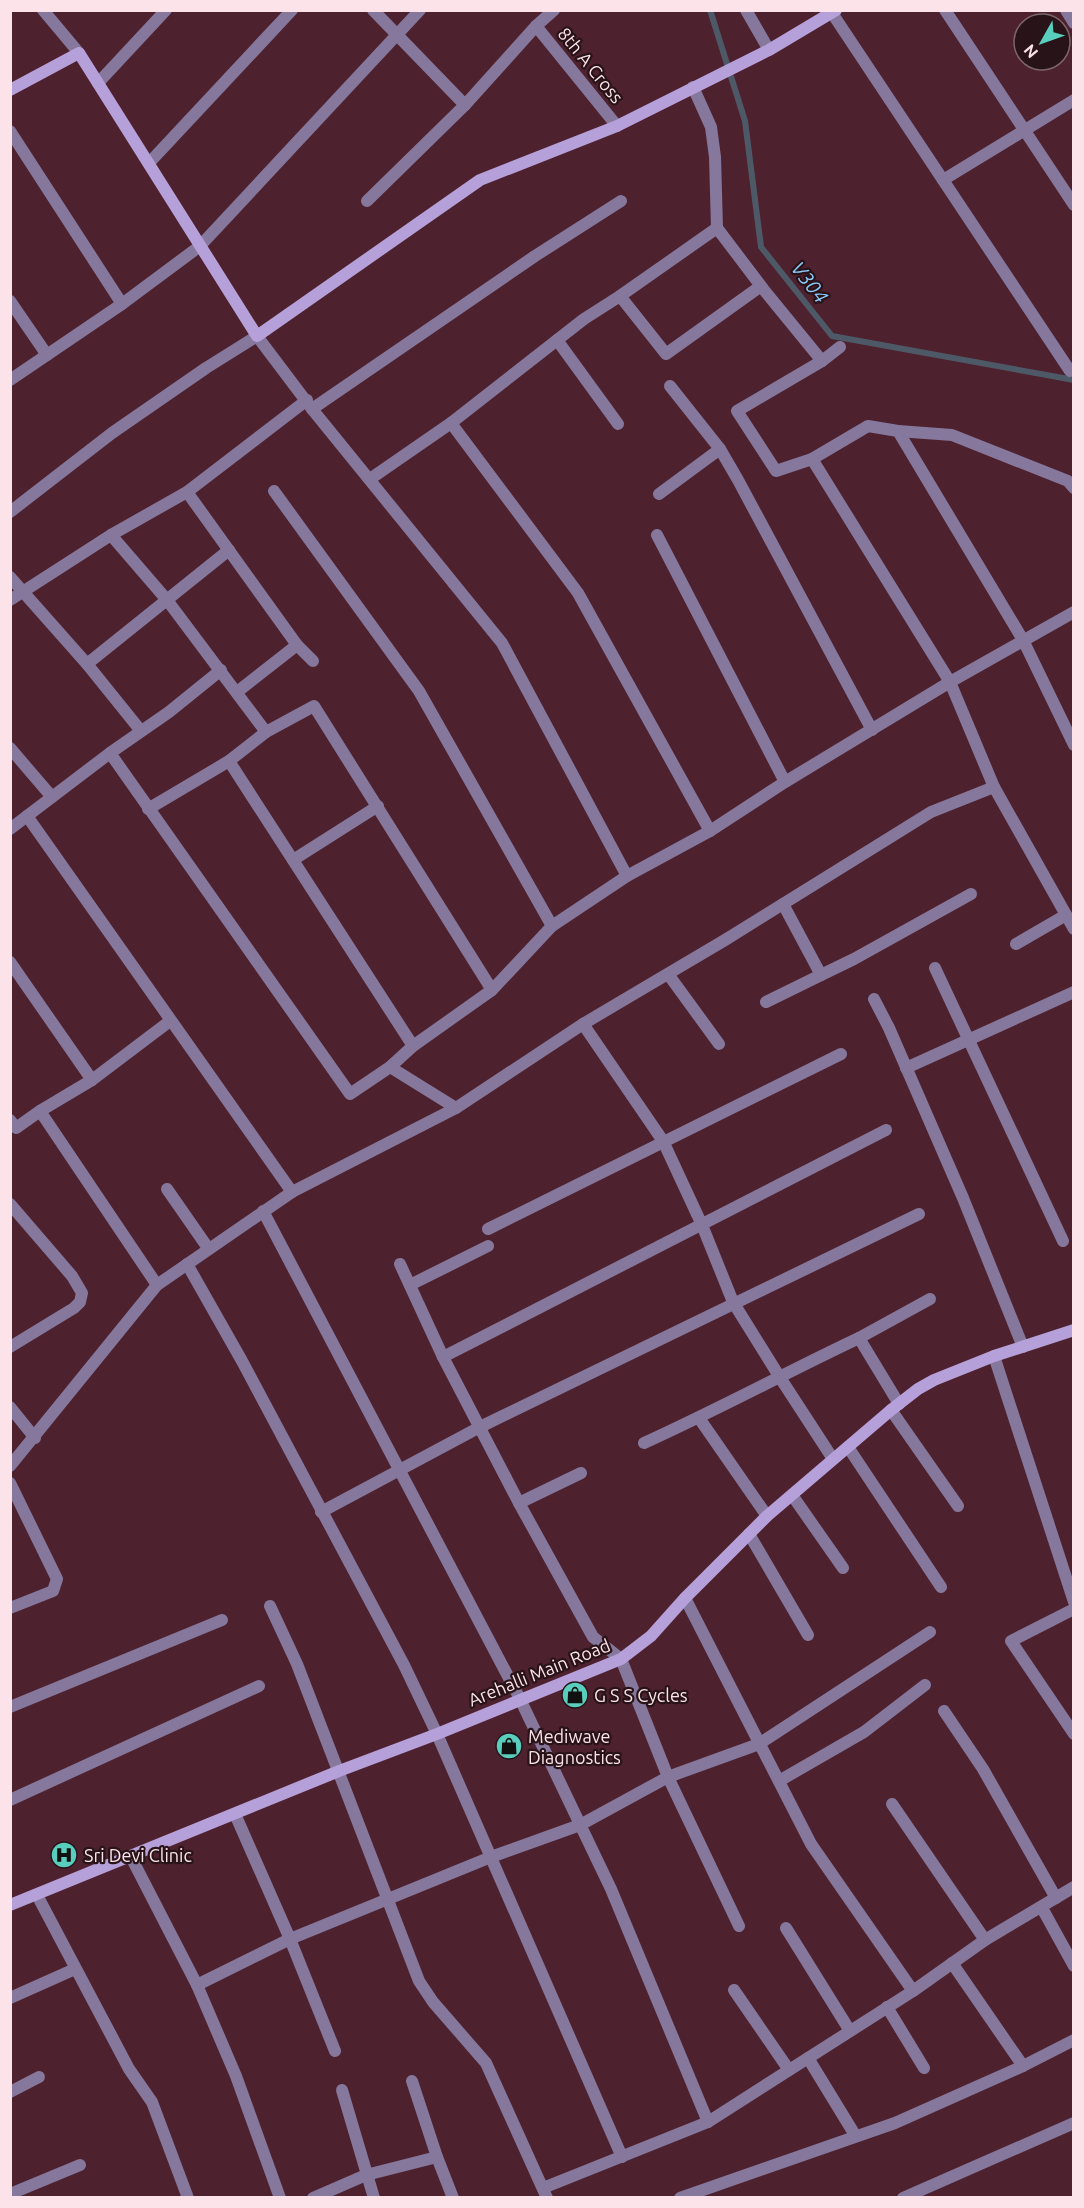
<svg xmlns="http://www.w3.org/2000/svg" width="1084" height="2208" font-family="Ubuntu,sans-serif">
<style>
.lines{fill:none;stroke-linecap:round;stroke-linejoin:round}
.stream{stroke:#4e5968;stroke-width:6}
.street{stroke:#86789c;stroke-width:12}
.secondary{stroke:#b6a0d9;stroke-width:12}
.labels{text-anchor:middle;dominant-baseline:central;stroke-width:4.5;stroke-linejoin:round;paint-order:stroke}
.street-label{font-size:18px;fill:#fce3e9;stroke:#271318}
.poi-label{font-size:18px;fill:#fce3e9;stroke:#271318;text-anchor:start}
.water-label{font-size:20px;font-style:italic;fill:#8dcafa;stroke:#271318}
</style>
<rect width="100%" height="100%" fill="#4e212f"/>
<g class="lines">
<path class="stream" d="M710,10l35,111 16,126 71,89 242,44"/>
<g class="street">
<path d="M43,10l36,43"/>
<path d="M373,10l92,95"/>
<path d="M746,10l23,40"/>
<path d="M945,10l129,195"/>
<path d="M1066,10l8,13"/>
<path d="M832,13l238,358"/>
<path d="M536,26l81,100"/>
<path d="M98,83l68,-73"/>
<path d="M693,87l18,40 4,30 2,71"/>
<path d="M10,131l112,173"/>
<path d="M149,163l143,-153"/>
<path d="M943,180l131,-80"/>
<path d="M367,201l98,-96 71,-79 18,-16"/>
<path d="M761,286l-95,68 -46,-58 97,-68 44,58 3,4 58,71"/>
<path d="M10,301l37,54"/>
<path d="M557,340l61,84"/>
<path d="M840,347l-18,14 -85,50 39,60 36,-12 138,223 44,105 80,142"/>
<path d="M10,380l112,-76 78,-58 220,-236"/>
<path d="M670,386l50,63"/>
<path d="M312,409l223,-153 86,-55"/>
<path d="M451,423l133,-104 36,-23"/>
<path d="M898,431l54,4 116,46 6,7"/>
<path d="M812,459l56,-33 30,5 125,209 51,105"/>
<path d="M370,479l81,-56 127,170 132,238"/>
<path d="M274,491l145,200 133,235"/>
<path d="M187,492l110,153 16,16"/>
<path d="M659,494l61,-45 18,31 134,250"/>
<path d="M10,512l102,-79 94,-65 51,-32 55,73 190,234 125,233"/>
<path d="M111,535l56,65 99,132"/>
<path d="M657,535l128,247"/>
<path d="M10,577l77,87 54,67"/>
<path d="M10,600l101,-65 76,-43 120,-92"/>
<path d="M87,664l142,-114"/>
<path d="M221,670l-52,42 -59,41 240,341 40,-27"/>
<path d="M237,692l60,-47"/>
<path d="M10,748l42,49"/>
<path d="M229,761l184,285"/>
<path d="M148,809l81,-48 37,-29 48,-26 178,284"/>
<path d="M27,816l265,376"/>
<path d="M10,829l100,-76"/>
<path d="M293,860l85,-54"/>
<path d="M1016,944l50,-29"/>
<path d="M10,962l82,118"/>
<path d="M935,968l128,273"/>
<path d="M668,974l51,70"/>
<path d="M821,975l33,-16 117,-65"/>
<path d="M874,999l15,29 74,170 60,149"/>
<path d="M766,1002l55,-27 -38,-71"/>
<path d="M583,1024l80,117 39,84 31,77 46,74 54,83"/>
<path d="M906,1068l168,-76"/>
<path d="M456,1108l127,-84 142,-84 206,-128 63,-25"/>
<path d="M10,1120l6,8 24,-17"/>
<path d="M167,1189l41,59"/>
<path d="M10,1204l62,72 10,17 -2,9 -6,6 -64,39"/>
<path d="M263,1211l257,488 91,190 97,233"/>
<path d="M488,1229l353,-175"/>
<path d="M187,1264l55,97 162,304 33,69 185,423"/>
<path d="M400,1264l43,93 76,146 74,134 28,22 47,118 71,149"/>
<path d="M157,1285l-117,-174 52,-31 78,-59"/>
<path d="M410,1285l78,-39"/>
<path d="M859,1338l71,-39"/>
<path d="M994,1356l80,246"/>
<path d="M443,1357l443,-227"/>
<path d="M10,1407l25,31"/>
<path d="M891,1410l67,96"/>
<path d="M699,1418l68,98"/>
<path d="M644,1443c73,-33 143,-71 215,-105l40,66"/>
<path d="M848,1447l93,140"/>
<path d="M10,1466l147,-181 135,-93 164,-84 -66,-41 23,-21 79,-56 60,-64 75,-50 83,-45 75,-49 165,-100 124,-70"/>
<path d="M10,1483l47,96 -4,12 -43,17"/>
<path d="M792,1495l51,73"/>
<path d="M519,1503l62,-30"/>
<path d="M321,1512l159,-85 439,-213"/>
<path d="M749,1534l59,101"/>
<path d="M685,1598l126,246 102,147"/>
<path d="M270,1606l27,58 122,317 14,21 53,61 61,135"/>
<path d="M1074,1609l-63,32 63,93"/>
<path d="M10,1707l212,-87"/>
<path d="M944,1711l39,58 73,129"/>
<path d="M779,1781l85,-49 61,-47"/>
<path d="M10,1800l249,-114"/>
<path d="M892,1804l93,136"/>
<path d="M235,1814l55,125 45,112"/>
<path d="M131,1857l66,128 39,91 44,122"/>
<path d="M37,1895l92,174 23,33 36,96"/>
<path d="M1042,1908l32,58"/>
<path d="M786,1928l64,103"/>
<path d="M952,1963l71,103"/>
<path d="M197,1985l93,-46 201,-82 89,-32 88,-48 91,-33 171,-112"/>
<path d="M734,1990l55,80"/>
<path d="M10,1998l65,-29"/>
<path d="M887,2007l37,61"/>
<path d="M808,2058l47,77"/>
<path d="M412,2081l25,76 16,41"/>
<path d="M342,2090l32,108"/>
<path d="M10,2092l29,-15"/>
<path d="M543,2188l165,-66 205,-131 72,-51 89,-53"/>
<path d="M10,2194l70,-29"/>
<path d="M313,2198l53,-23 71,-18"/>
<path d="M680,2198l215,-75 128,-57 51,-26"/>
<path d="M903,2198l171,-75"/>
</g>
<g class="secondary">
<path d="M10,90l69,-37 178,283 223,-156 137,-54 152,-76 67,-40"/>
<path d="M10,1905l329,-134 98,-37 184,-75 30,-23 34,-38 82,-82 124,-106 27,-21 16,-9 60,-24 80,-26"/>
</g>
</g>
<defs>
<symbol id="shop-disc" viewBox="-11 -11 22 22"><circle r="9.5" fill="#5acebd" stroke="#271318"/><path d="M-5-2.5h2.3a2.7 3.5 0 0 1 5.4 0H5L5.5 6h-11ZM-1.5-2.5h3a1.5 2.3 0 0 0-3 0Z" fill="#111"/></symbol>
<symbol id="hospital-disc" viewBox="-11 -11 22 22"><circle r="9.5" fill="#5acebd" stroke="#271318"/><path d="M-5-5h3v3.5h4V-5h3V5h-3V1.5h-4V5h-3Z" fill="#111"/></symbol>
</defs>
<g fill-rule="evenodd">
<use href="#shop-disc" x="560" y="1680" width="30" height="30"/>
<use href="#shop-disc" x="494" y="1731" width="30" height="30"/>
<use href="#hospital-disc" x="49" y="1840" width="30" height="30"/>
</g>
<g class="labels">
<g class="street-label">
<text transform="translate(591 65) rotate(51)">8th A Cross</text>
<text transform="translate(539 1672) rotate(-22)">Arehalli Main Road</text>
</g>
<g class="poi-label">
<text x="594" y="1695">G S S Cycles</text>
<text x="528" y="1736">Mediwave<tspan x="528" dy="21">Diagnostics</tspan></text>
<text x="84" y="1855">Sri Devi Clinic</text>
</g>
<g class="water-label">
<text transform="translate(810 282) rotate(52)">V304</text>
</g>
</g>
<rect width="1084" height="2208" fill="none" stroke="#fce3e9" stroke-width="24"/>
<g transform="translate(1042 42) rotate(230)"><circle r="28" fill="#271318" stroke="#7c666c" stroke-width="1.5"/>
<path d="M0-4.5L10 22L0 15L-10 22Z" fill="#5acebd"/>
<text y="-9" font-size="16" font-weight="bold" text-anchor="middle" fill="#fce3e9">N</text>
</g>
</svg>
